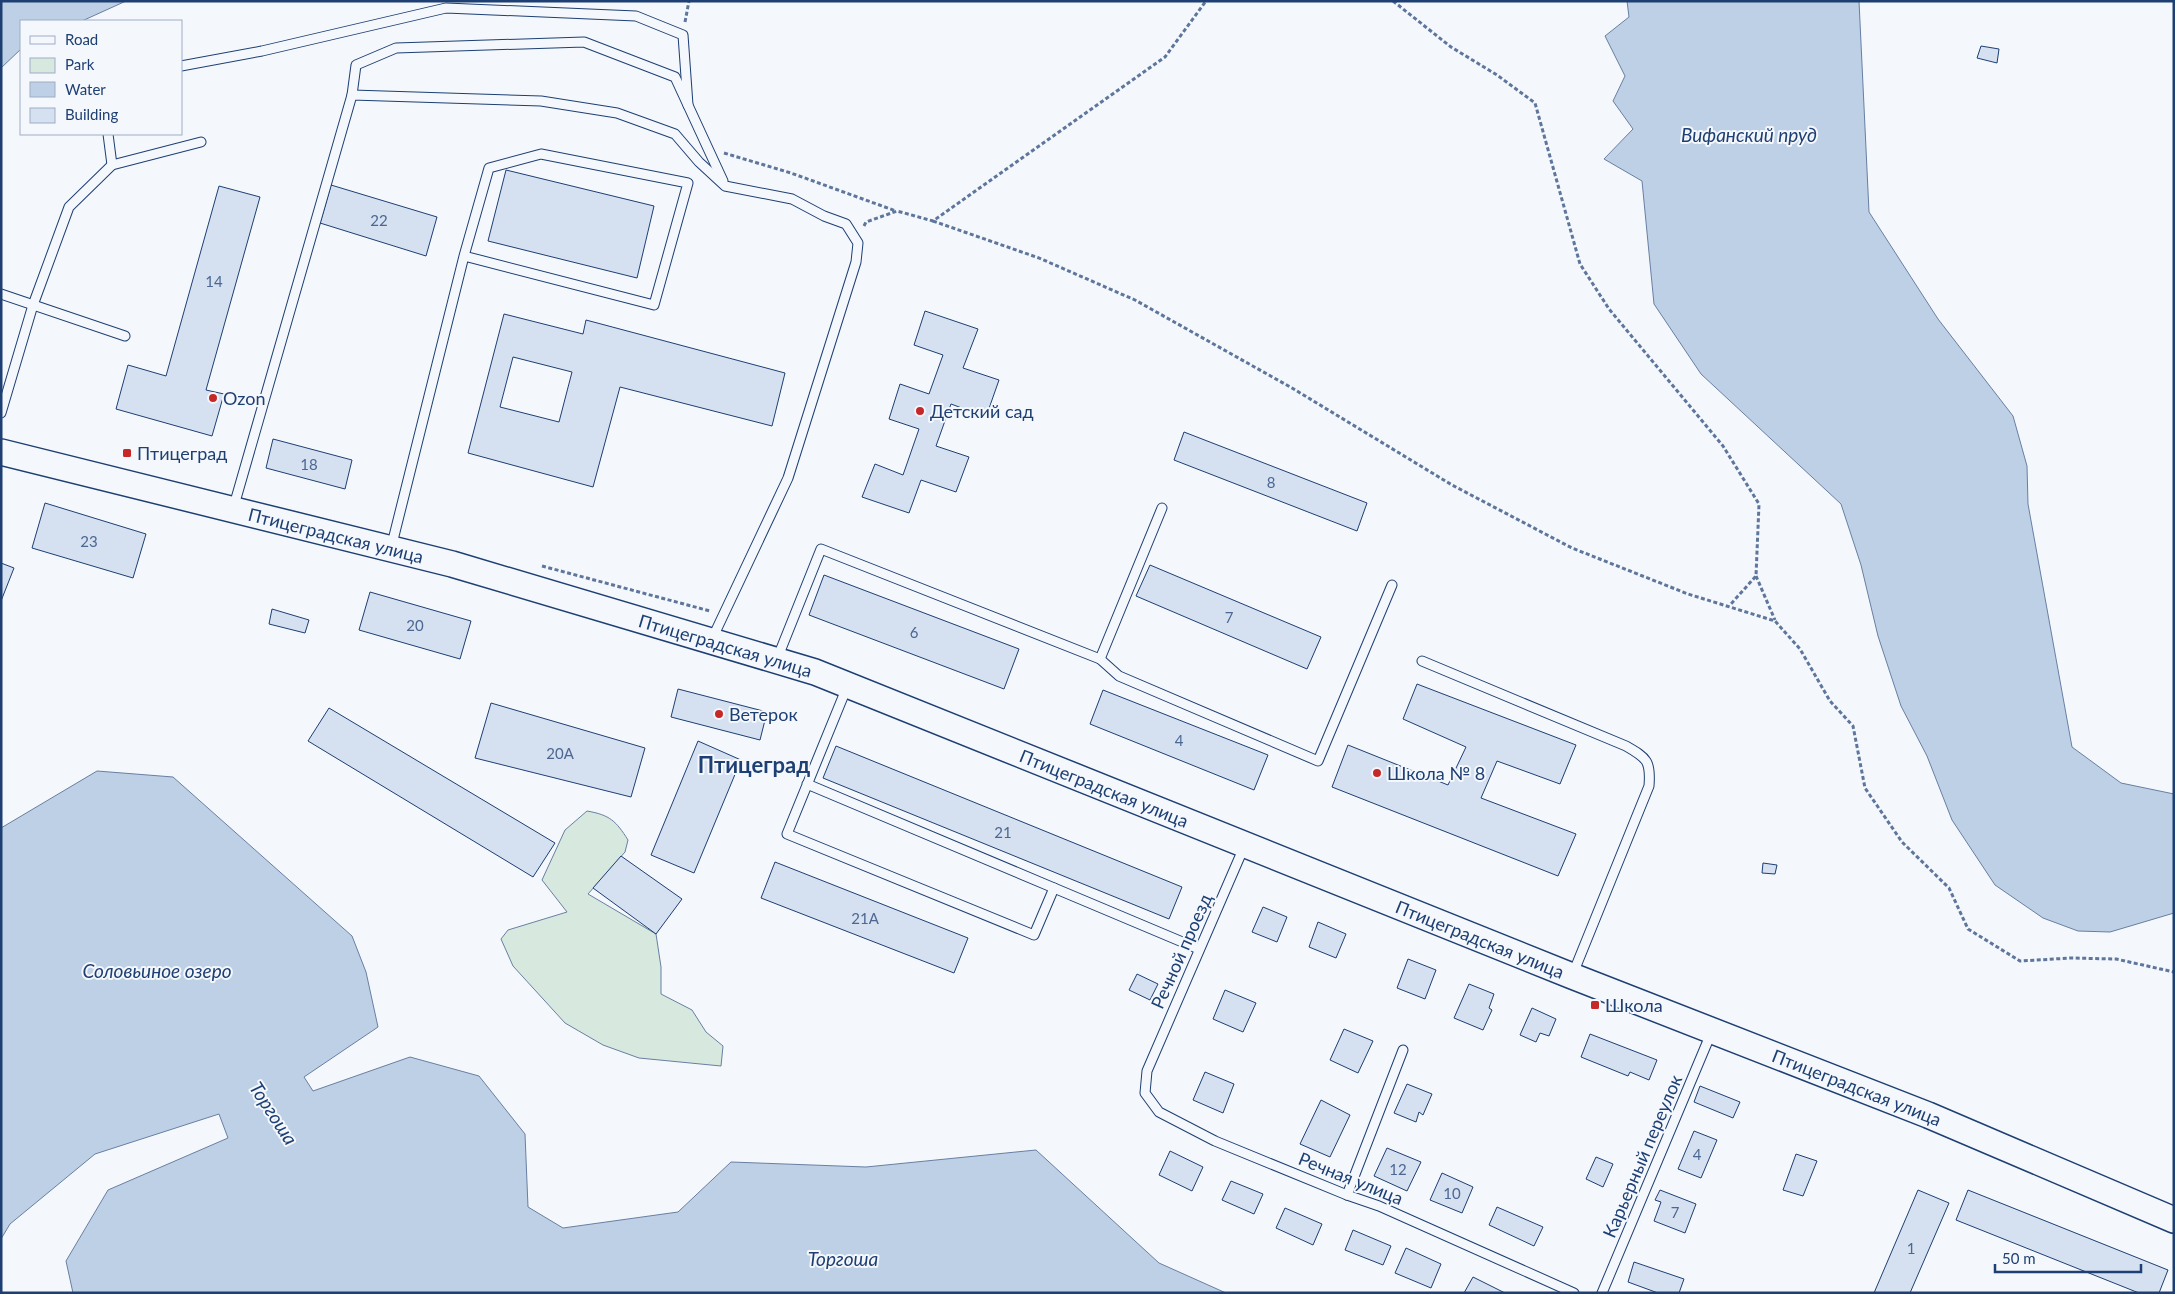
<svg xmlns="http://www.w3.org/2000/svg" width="2175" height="1294" font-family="Lato,sans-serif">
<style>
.green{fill:#d7e8df;stroke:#687fa3}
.water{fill:#bed0e5;stroke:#687fa3}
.building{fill:#d5e0f0;stroke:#1d3f73;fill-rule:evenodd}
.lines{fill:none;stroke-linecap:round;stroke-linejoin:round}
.lane-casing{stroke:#1d3f73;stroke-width:11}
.secondary-casing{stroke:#1d3f73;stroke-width:28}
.path{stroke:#5e769c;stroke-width:3;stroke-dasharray:4 2.5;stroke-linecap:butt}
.lane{stroke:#f4f7fb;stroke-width:9}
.secondary{stroke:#f4f7fb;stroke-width:25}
.poi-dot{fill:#c62828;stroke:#f4f7fb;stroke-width:2}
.labels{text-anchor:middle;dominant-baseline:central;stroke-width:4;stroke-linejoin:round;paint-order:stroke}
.number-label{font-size:15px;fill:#4b6792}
.poi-label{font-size:18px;fill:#1d3f73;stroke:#f4f7fb;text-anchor:start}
.street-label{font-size:18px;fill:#1d3f73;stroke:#f4f7fb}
.water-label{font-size:19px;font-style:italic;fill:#1d3f73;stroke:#f4f7fb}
.district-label{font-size:22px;font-weight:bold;fill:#1d3f73;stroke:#f4f7fb}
</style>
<rect width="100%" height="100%" fill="#f4f7fb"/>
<path class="green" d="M587,811c23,4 29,10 41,29l-3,12 -37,42 68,40 5,33v27l31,16 14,22 17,14 -2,20 -82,-8 -36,-13 -38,-22 -52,-57 -12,-27 7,-9 59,-18 -25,-32 23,-50z"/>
<g class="water">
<path d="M1,1h125l-44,20h-61v28l-20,19z"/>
<path d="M1627,1h232l10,211 69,107 75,97 14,50 1,38 44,243 49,36 53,11v119l-64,19 -32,-1 -35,-13 -48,-33 -43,-65 -25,-64 -26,-50 -23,-70 -17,-71 -20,-61 -140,-130 -47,-70 -12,-123 -38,-22 29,-30 -20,-28 12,-25 -20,-40 24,-19z"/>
<path d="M97,771l76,6 179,159 14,36 12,55 -74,50 9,14 97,-34 69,19 46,58 3,73 35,21 115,-16 53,-50 135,5 170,-17 123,113 67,30h-1153l-7,-32 42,-71 120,-52 -9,-24 -124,40 -85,70 -9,15v-411z"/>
</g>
<g class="building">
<path d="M1981,46l18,3 -2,14 -20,-5z"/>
<path d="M506,170l148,36 -17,72 -149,-37z"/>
<path d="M331,185l106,32 -11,39 -106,-33z"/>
<path d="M219,186l41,11 -54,193 18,4 -12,42 -96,-27 12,-44 38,11z"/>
<path d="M925,311l53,18 -15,39 36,12 -13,37 -35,-13 -15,42 33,11 -13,35 -35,-12 -12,33 -47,-16 13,-33 28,11 16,-46 -30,-10 11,-35 29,10 14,-39 -29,-10z"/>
<path d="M504,314l79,20 3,-14 199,53 -13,53 -152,-39 -27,100 -125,-34zM513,357l59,15 -13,50 -59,-15z"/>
<path d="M1184,432l183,71 -10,28 -183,-71z"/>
<path d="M273,439l79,21 -7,29 -79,-21z"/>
<path d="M45,503l101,31 -13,44 -101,-30z"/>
<path d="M1,563l13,5 -13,33z"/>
<path d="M1150,565l171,72 -14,32 -171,-73z"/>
<path d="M824,575l195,74 -15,40 -195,-74z"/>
<path d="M370,592l101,29 -11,38 -101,-29z"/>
<path d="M272,609l37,11 -4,13 -36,-9z"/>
<path d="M1417,684l159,61 -16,39 -63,-23 -16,37 95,36 -18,42 -226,-89 16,-42 100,40 18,-38 -63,-28z"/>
<path d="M678,689l89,23 -7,28 -89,-23z"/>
<path d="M1103,690l165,65 -14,35 -164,-66z"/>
<path d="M491,703l154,45 -14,49 -156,-39z"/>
<path d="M329,708l226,135 -22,34 -225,-136z"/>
<path d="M698,741l43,19 -47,113 -43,-18z"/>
<path d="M836,746l346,141 -13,32 -346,-141z"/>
<path d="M621,856l61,43 -26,35 -63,-46z"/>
<path d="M775,862l193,76 -14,35 -193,-75z"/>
<path d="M1763,863l14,2 -2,9 -13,-1z"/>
<path d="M1263,907l24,10 -10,25 -25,-10z"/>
<path d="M1318,922l28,12 -10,24 -27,-11z"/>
<path d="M1408,959l28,11 -11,29 -28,-11z"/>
<path d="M1137,974l21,10 -8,16 -21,-10z"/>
<path d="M1469,984l25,10 -5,14 3,2 -9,20 -29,-12z"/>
<path d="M1225,990l31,13 -13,29 -30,-13z"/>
<path d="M1532,1008l24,11 -7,17 -9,-3 -4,9 -16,-7z"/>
<path d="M1344,1029l29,12 -15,32 -28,-13z"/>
<path d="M1590,1034l67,26 -8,20 -19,-8 -2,4 -47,-19z"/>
<path d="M1205,1072l29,12 -11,29 -30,-13z"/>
<path d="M1407,1084l25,10 -9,21 -4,-3 -3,10 -22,-9z"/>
<path d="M1700,1086l40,16 -7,16 -39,-16z"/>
<path d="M1321,1100l29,15 -20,42 -30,-13z"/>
<path d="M1694,1131l23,9 -16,38 -23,-9z"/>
<path d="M1387,1148l34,14 -14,29 -33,-15z"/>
<path d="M1170,1151l33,16 -11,24 -33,-16z"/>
<path d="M1796,1154l21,7 -14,35 -20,-6z"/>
<path d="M1596,1157l17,7 -10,23 -17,-8z"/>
<path d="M1442,1173l31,14 -11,26 -32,-13z"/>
<path d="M1231,1181l32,13 -9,20 -32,-14z"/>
<path d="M1660,1190l36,14 -11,29 -31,-12 7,-19 -6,-2z"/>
<path d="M1918,1190l31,13 -39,90h-36z"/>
<path d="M1968,1190l200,80 -9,23h-20l-183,-73z"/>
<path d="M1497,1207l46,20 -9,19 -45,-21z"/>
<path d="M1285,1208l37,16 -9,21 -37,-17z"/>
<path d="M1353,1230l38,16 -8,19 -38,-15z"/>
<path d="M1406,1248l35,16 -10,24 -36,-15z"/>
<path d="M1634,1262l50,17 -5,14h-21l-30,-11z"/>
<path d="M1473,1277l32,16h-41z"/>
</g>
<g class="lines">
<defs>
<g id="lane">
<path d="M181,66l81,-15 184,-43 190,8 47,19 5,70"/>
<path d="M352,95l4,-30 40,-17 188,-6 91,35 48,104"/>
<path d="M108,134l4,31"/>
<path d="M1,294l124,42"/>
<path d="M1,413l32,-108 36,-98 43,-42 89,-23"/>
<path d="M233,509l119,-414 189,6 76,12 58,21 24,28 26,24 67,13 32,17 22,8 12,19 -2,19 -68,216 -76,161"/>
<path d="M391,548l73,-292 190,49 34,-122 -147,-29 -52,14 -25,88"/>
<path d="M777,659l44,-110 279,110 19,17 199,85 74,-176"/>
<path d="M1100,659l62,-151"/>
<path d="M1422,661l204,85c21,12 25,15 23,40l-77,190"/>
<path d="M807,784l247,104 -20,47 -247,-101 60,-147"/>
<path d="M1244,847l-97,224 -2,22 14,19 56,29 132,54 32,11 195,87"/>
<path d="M1054,888l145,61"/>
<path d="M1347,1195l56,-145"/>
<path d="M1602,1293l110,-262"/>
</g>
<g id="secondary">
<path id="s1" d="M1,452l451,112 363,108 757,304 356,139 246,105"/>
</g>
</defs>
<use href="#lane" class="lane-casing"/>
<use href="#secondary" class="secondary-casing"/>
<g class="path">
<path d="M1393,1l58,46 46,28 38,28 45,161 29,45 114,137 36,58 -3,72 -26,29"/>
<path d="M685,22l4,-21"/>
<path d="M724,153l67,20 105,38"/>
<path d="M933,221l106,37 96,42 157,88 160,97 120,63 116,46 87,27 25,28 30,52 23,25 12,62 37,54 47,46 19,41 52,32 51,-3 45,1 58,13"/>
<path d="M864,226l2,-4 31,-11 36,10 232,-164 41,-56"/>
<path d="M542,566l168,45"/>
<path d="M1756,576l19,44"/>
</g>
<use href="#lane" class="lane"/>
<use href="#secondary" class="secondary"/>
</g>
<g class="poi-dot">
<circle cx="213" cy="398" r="5"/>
<circle cx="920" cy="411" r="5"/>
<rect x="122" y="448" width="10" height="10" rx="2.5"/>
<circle cx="719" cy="714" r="5"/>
<circle cx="1377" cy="773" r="5"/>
<rect x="1590" y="1000" width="10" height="10" rx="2.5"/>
</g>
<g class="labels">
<g class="number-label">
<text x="379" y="220">22</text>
<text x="214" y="281">14</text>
<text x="309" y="464">18</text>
<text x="1271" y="482">8</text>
<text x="89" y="541">23</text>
<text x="1229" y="617">7</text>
<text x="415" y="625">20</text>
<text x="914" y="632">6</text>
<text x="1179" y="740">4</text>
<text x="560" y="753">20А</text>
<text x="1003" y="832">21</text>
<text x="865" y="918">21А</text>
<text x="1697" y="1154">4</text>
<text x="1398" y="1169">12</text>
<text x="1452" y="1193">10</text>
<text x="1675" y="1212">7</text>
<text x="1911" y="1248">1</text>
</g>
<g class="poi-label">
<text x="223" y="398">Ozon</text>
<text x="930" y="411">Детский сад</text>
<text x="137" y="453">Птицеград</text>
<text x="729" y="714">Ветерок</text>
<text x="1387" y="773">Школа № 8</text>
<text x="1605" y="1005">Школа</text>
</g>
<g class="street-label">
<text stroke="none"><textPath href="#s1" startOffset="345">Птицеградская улица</textPath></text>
<text stroke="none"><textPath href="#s1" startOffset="750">Птицеградская улица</textPath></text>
<text stroke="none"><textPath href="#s1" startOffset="1155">Птицеградская улица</textPath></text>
<text stroke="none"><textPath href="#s1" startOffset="1560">Птицеградская улица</textPath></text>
<text transform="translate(1181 951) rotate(-66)">Речной проезд</text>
<text stroke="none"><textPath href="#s1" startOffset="1965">Птицеградская улица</textPath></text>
<text transform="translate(1642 1156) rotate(-67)">Карьерный переулок</text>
<text transform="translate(1351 1178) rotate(22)">Речная улица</text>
</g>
<g class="water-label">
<text x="1749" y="134">Вифанский пруд</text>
<text x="157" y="970">Соловьиное озеро</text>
<text transform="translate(274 1113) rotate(57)">Торгоша</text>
<text x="843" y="1258">Торгоша</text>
</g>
<g class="district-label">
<text x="754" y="764">Птицеград</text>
</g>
</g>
<rect width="2175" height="1294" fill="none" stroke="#1d3f73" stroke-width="5"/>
<rect x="20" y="20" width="162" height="115" fill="#f4f7fb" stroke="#9eadc5"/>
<rect x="30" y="36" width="25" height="8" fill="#f4f7fb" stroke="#9eadc5"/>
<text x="65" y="45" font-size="15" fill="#1d3f73">Road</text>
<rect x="30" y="58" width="25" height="15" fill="#d7e8df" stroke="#9eadc5"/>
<text x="65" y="70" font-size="15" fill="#1d3f73">Park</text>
<rect x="30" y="82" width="25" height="15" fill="#bed0e5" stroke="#9eadc5"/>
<text x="65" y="95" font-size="15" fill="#1d3f73">Water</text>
<rect x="30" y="108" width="25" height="15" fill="#d5e0f0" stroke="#9eadc5"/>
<text x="65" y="120" font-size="15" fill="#1d3f73">Building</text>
<path d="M1995 1264v8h146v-8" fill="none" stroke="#1d3f73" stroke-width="2.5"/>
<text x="2002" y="1264" font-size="15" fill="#1d3f73" stroke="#f4f7fb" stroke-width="4" paint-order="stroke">50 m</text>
</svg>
